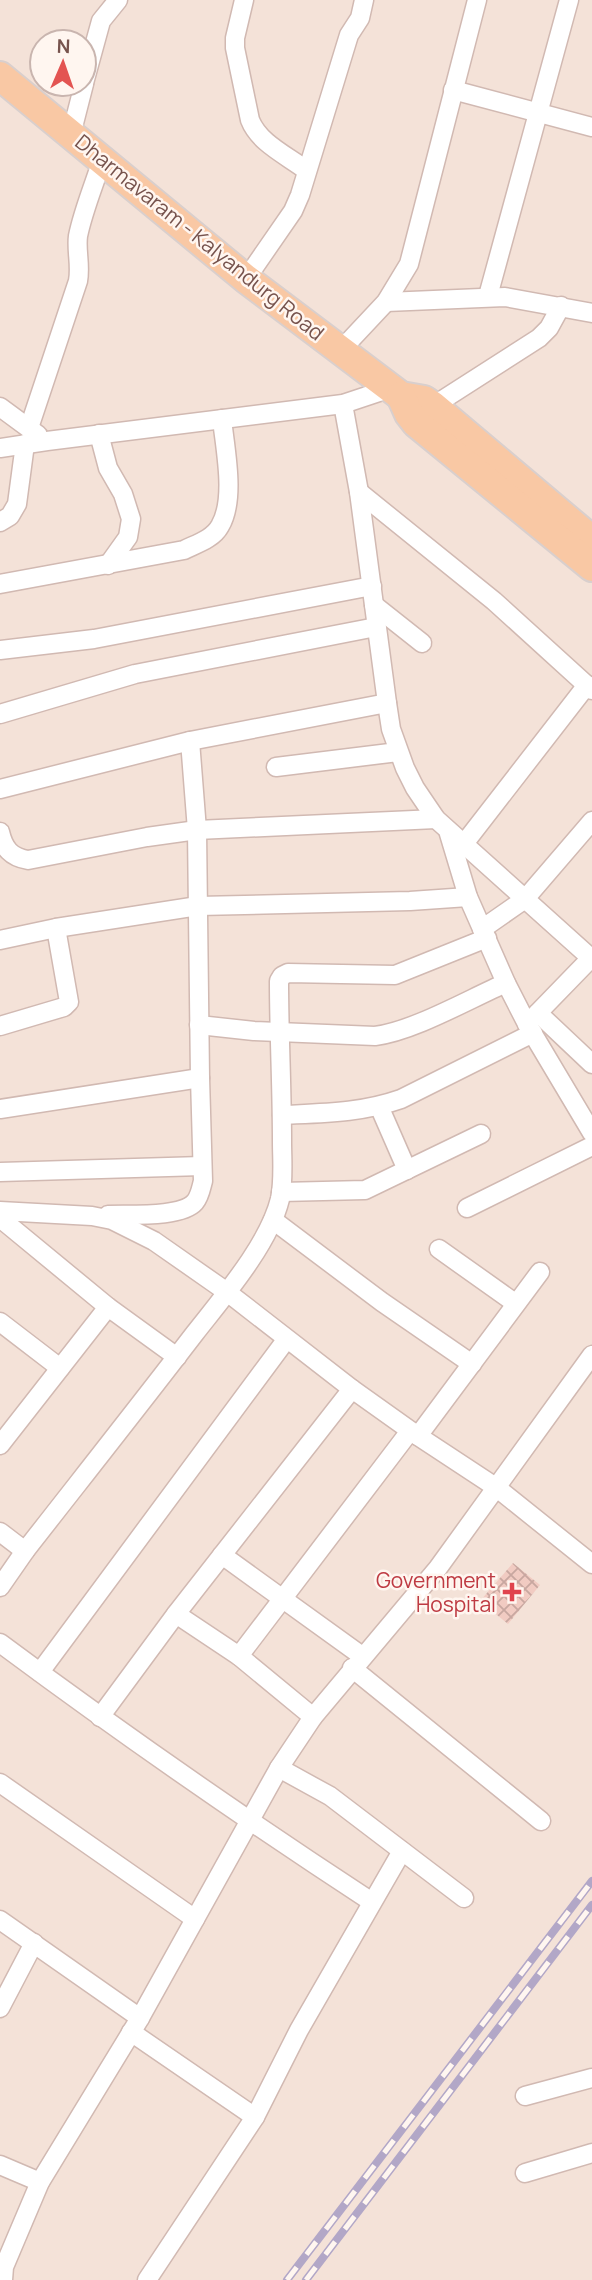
<svg xmlns="http://www.w3.org/2000/svg" width="592" height="2280" font-family="Manrope,sans-serif">
<style>
.residential{fill:#f4e2d8;fill-rule:evenodd}
.building{fill:url(#building-cross-hatch)}
.lines{fill:none;stroke-linecap:round;stroke-linejoin:round}
.minor-casing{stroke:#d1b9b2;stroke-width:21}
.primary-casing{stroke:#d9cfcd;stroke-width:32}
.minor{stroke:#fff;stroke-width:18}
.primary{stroke:#f9c8a4;stroke-width:28}
.rail-casing{stroke:#b2a7c7;stroke-width:8}
.rail{stroke:#fff6f0;stroke-width:5;stroke-dasharray:16;stroke-linecap:butt}
.health-dot{fill:#e0444e;stroke:#fff6f0;stroke-width:2.5}
.labels{text-anchor:middle;dominant-baseline:central;stroke-width:5;stroke-linejoin:round;paint-order:stroke}
.street-label{font-size:21px;fill:#77534d;stroke:#fff6f0}
.health-label{font-size:21px;fill:#be3a42;stroke:#fff6f0;text-anchor:end}
</style>
<defs>
<pattern id="building-cross-hatch" width="8" height="8" patternUnits="userSpaceOnUse" patternTransform="scale(1.75)"><rect width="8" height="8" fill="#f1cbc2"/><path d="M0 0l8 8M0 8l8-8" fill="none" stroke="#c8a7a0"/></pattern>
</defs>
<rect width="100%" height="100%" fill="#fcf1ea"/>
<path class="residential" d="M0,0h592v2280h-592zM42,42h42v42h-42z"/>
<path class="building" d="M513,1563l27,22 -32,39 -28,-23z"/>
<g class="lines">
<defs>
<g id="minor">
<path d="M244,0l-9,38v10l15,72c9,23 36,35 56,50"/>
<path d="M84,83l17,-62 17,-21"/>
<path d="M453,90l139,37"/>
<path d="M71,135l13,-51"/>
<path d="M246,279l47,-68 7,-16 49,-160 11,-17 4,-18"/>
<path d="M488,296l81,-296"/>
<path d="M386,302l119,-5 87,16"/>
<path d="M341,350l45,-48 23,-38 68,-264"/>
<path d="M343,404l16,88 28,211 4,26 14,39 10,20 21,31 156,140"/>
<path d="M433,406l106,-68 10,-10 12,-22"/>
<path d="M0,407l38,28"/>
<path d="M29,428l49,-147c3,-16 -2,-30 0,-45 5,-25 16,-51 24,-76"/>
<path d="M99,434l9,34 15,26 8,25 -3,18 -20,28"/>
<path d="M0,448l47,-7 296,-37 48,-16"/>
<path d="M359,492l135,109 98,89"/>
<path d="M0,522l10,-6 7,-12 8,-60"/>
<path d="M0,584l184,-34c12,-6 29,-11 36,-24 16,-27 5,-77 2,-107"/>
<path d="M374,605l48,38"/>
<path d="M0,650l94,-11 278,-53"/>
<path d="M0,714l135,-40 241,-47"/>
<path d="M276,767l122,-15"/>
<path d="M0,789l190,-48 197,-38"/>
<path d="M0,832c4,17 11,25 28,28l119,-23 50,-7 239,-11"/>
<path d="M449,834l19,63 38,86 21,41 65,109"/>
<path d="M463,845l124,-160"/>
<path d="M482,929l43,-30 67,-78"/>
<path d="M0,940l56,-12 142,-22 212,-5 58,-4"/>
<path d="M538,1013l54,51"/>
<path d="M527,1024l64,-66"/>
<path d="M199,1025l55,6 121,5c39,-5 94,-37 131,-53"/>
<path d="M0,1026l64,-19 5,-5 -13,-74"/>
<path d="M379,1106l28,64"/>
<path d="M0,1109l200,-31"/>
<path d="M282,1115c42,-2 79,-2 119,-16l132,-66"/>
<path d="M0,1172l202,-6"/>
<path d="M281,1192l84,-2 116,-56"/>
<path d="M467,1208l125,-62"/>
<path d="M0,1211l92,5 20,4 42,21 73,51 125,97 66,47 79,52 95,76"/>
<path d="M108,1215c21,-1 73,3 87,-13 5,-6 6,-14 8,-21l-3,-103 -3,-248 -7,-89"/>
<path d="M0,1218l108,89 69,50"/>
<path d="M273,1220l109,82 90,62"/>
<path d="M439,1249l76,54"/>
<path d="M0,1322l60,46"/>
<path d="M418,1436l122,-164"/>
<path d="M0,1445l108,-138"/>
<path d="M0,1532l25,19"/>
<path d="M222,1555l140,101"/>
<path d="M0,1587l25,-36c57,-73 114,-145 170,-218 29,-37 74,-89 85,-134 4,-19 2,-39 2,-58 0,-53 -3,-106 -3,-160l3,-5 6,-3 107,2 92,-37"/>
<path d="M176,1614l63,42 74,61"/>
<path d="M0,1643c121,90 245,176 372,259"/>
<path d="M239,1656l171,-225"/>
<path d="M352,1668l189,153"/>
<path d="M40,1672l246,-332"/>
<path d="M100,1717l76,-103 176,-225"/>
<path d="M279,1768l51,28 134,102"/>
<path d="M0,1783l195,136"/>
<path d="M0,1920l140,98"/>
<path d="M0,2008l34,-65"/>
<path d="M131,2032l124,85"/>
<path d="M525,2096l67,-18"/>
<path d="M0,2165l40,17"/>
<path d="M525,2173l67,-20"/>
<path d="M3,2280l1,-13 36,-85 100,-164 139,-250 34,-51 125,-149 154,-213"/>
<path d="M147,2280l108,-163 44,-87 103,-179"/>
</g>
<g id="primary">
<path d="M0,76l246,203 155,117 23,4 9,6 159,134"/>
<path d="M401,396l8,18 7,9 176,144"/>
</g>
</defs>
<use href="#minor" class="minor-casing"/>
<use href="#primary" class="primary-casing"/>
<use href="#minor" class="minor"/>
<use href="#primary" class="primary"/>
<defs>
<g id="rail">
<path d="M287,2280l305,-399"/>
<path d="M306,2280l286,-375"/>
</g>
</defs>
<use href="#rail" class="rail-casing"/>
<use href="#rail" class="rail"/>
</g>
<path class="health-dot" d="M508.5 1581.5h7v7h7v7h-7v7h-7v-7h-7v-7h7z"/>
<g class="labels">
<g class="street-label">
<text transform="translate(200 237) rotate(39)">Dharmavaram - Kalyandurg Road</text>
</g>
<g class="health-label">
<text x="496" y="1580">Government<tspan x="496" dy="24">Hospital</tspan></text>
</g>
</g>
<g transform="translate(63 63) rotate(2)"><circle r="33" fill="#fff6f0" stroke="#c9b5af" stroke-width="2"/>
<path d="M0-5L12 26L0 18L-12 26Z" fill="#e35452"/>
<text y="-10" font-size="19" font-weight="bold" text-anchor="middle" fill="#77534d">N</text>
</g>
</svg>
